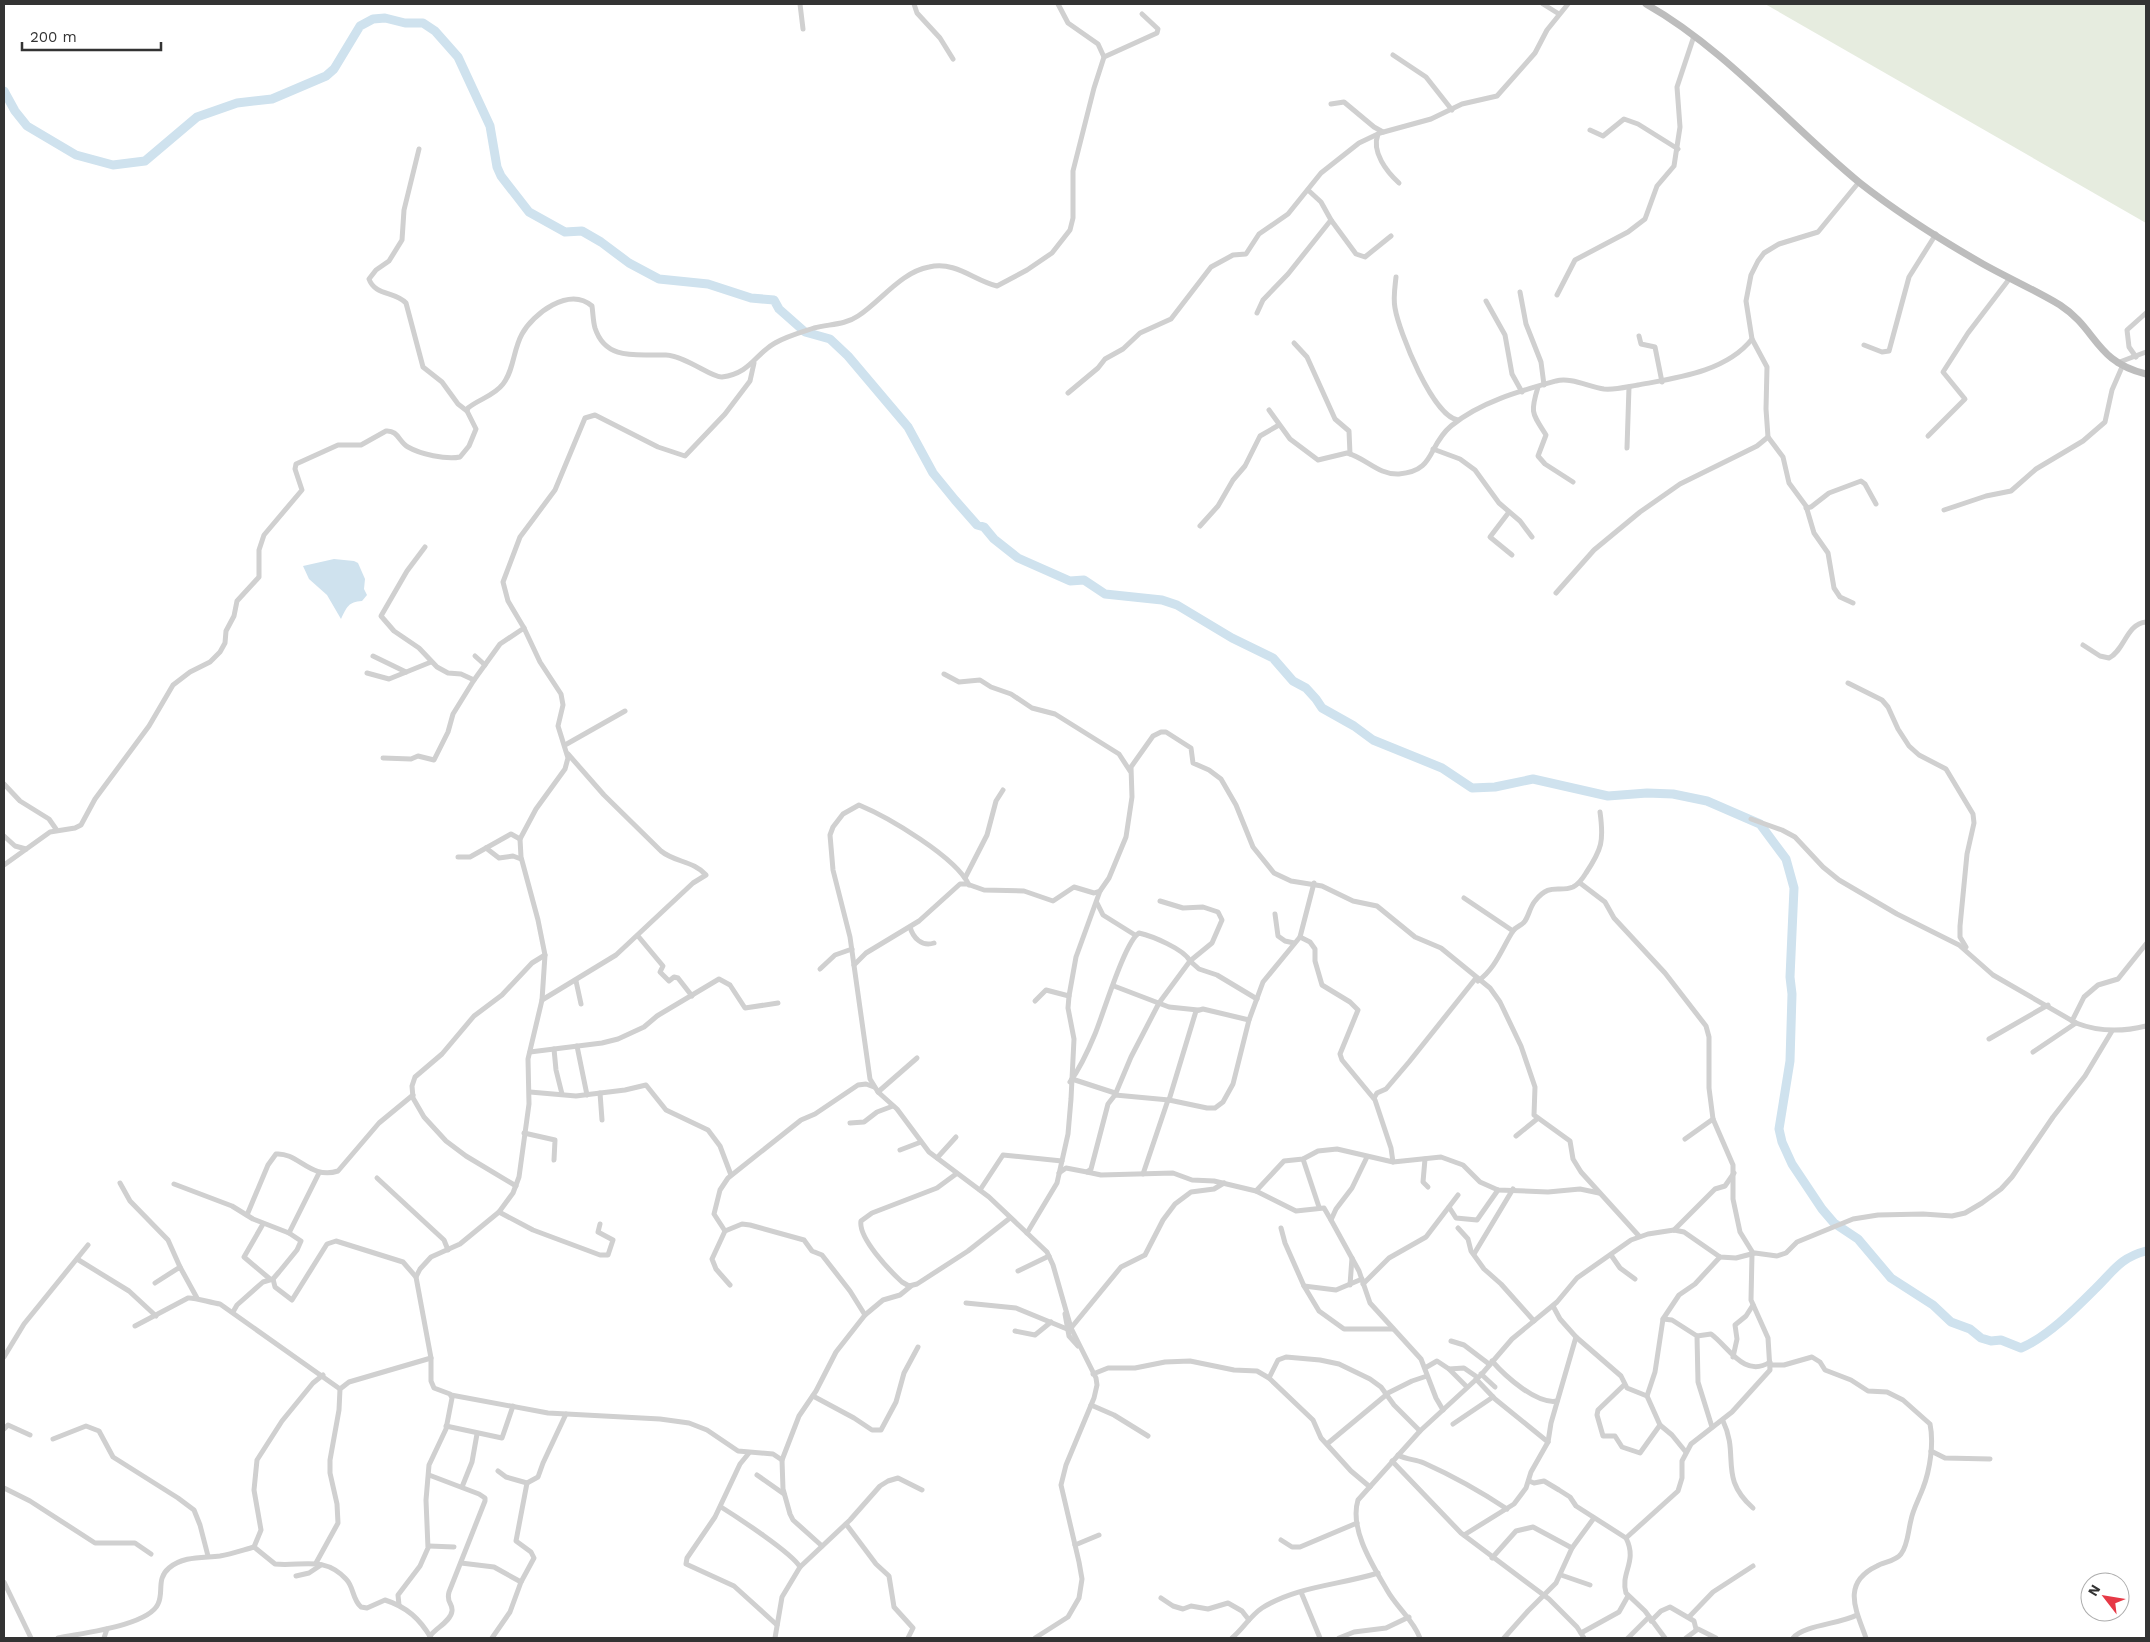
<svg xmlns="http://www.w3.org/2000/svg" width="2150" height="1642" font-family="'Work Sans',sans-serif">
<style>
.green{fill:#e6ecdf}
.water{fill:#cfe2ee}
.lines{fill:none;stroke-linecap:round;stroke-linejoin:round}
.river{stroke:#cfe2ee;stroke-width:9}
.street{stroke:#d0d0d0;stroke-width:5}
.secondary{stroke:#bdbdbd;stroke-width:7}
</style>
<rect width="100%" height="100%" fill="#fff"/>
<path class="green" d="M1765,4h381v219z"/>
<path class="water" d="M334,559l20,2 4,2 7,16 -1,10 3,6 -5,6c-14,1 -15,6 -21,18l-14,-24 -18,-16 -6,-13z"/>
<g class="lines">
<path class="river" d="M4,91l11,20 12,15 49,29 37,10 32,-4 52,-44 40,-14 35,-4 54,-23 8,-7 26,-43 13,-7 12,-1 20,5h18l12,8 23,26 32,69 7,41 4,9 28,36 36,20 17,-1 19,11 28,21 30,16 49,5 43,14 23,2 5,9 26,23 25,7 18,17 60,71 25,46 22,27 22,25 7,2 10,12 24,19 52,23 14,-1 21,14 57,6 15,5 55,33 41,20 20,23 13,7 10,11 6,9 32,18 19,14 69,28 30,20 23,-1 38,-8 75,17 39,-3 26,1 34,7 53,23 26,35 8,29 -4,89 2,17 -2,67 -11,68 3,13 10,22 30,45 12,14 24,16 33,39 42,27 18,17 19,7 11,9 10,3 10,-1 20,8c26,-11 53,-38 73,-58 19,-18 25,-32 52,-39"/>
<g class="street">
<path d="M800,4l3,25"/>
<path d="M914,4l3,9 23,25 13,21"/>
<path d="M1543,4l16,10"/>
<path d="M1393,55l33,22 26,33"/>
<path d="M1104,57l53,-24 1,-4 -16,-15"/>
<path d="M1331,104l13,-2 30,25 9,5"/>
<path d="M1590,130l13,6 21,-17 14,5 40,25"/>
<path d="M1378,134c-7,18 9,38 21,49"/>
<path d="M419,149l-15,61 -2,30 -13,21 -13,9 -7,9c6,17 26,12 37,24l17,64 19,15 16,22 9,7"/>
<path d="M1308,190l13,12 10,18 25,34 9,3 26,-21"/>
<path d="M1396,277c-1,10 -3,21 -1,31 4,24 38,109 63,112"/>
<path d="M1520,292l6,32 15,38 3,23"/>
<path d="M1557,295l18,-35 53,-28 17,-13 12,-33 17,-20 6,-39 -3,-40 17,-51"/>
<path d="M1486,301l19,34 7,39 10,18"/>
<path d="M1257,313l6,-13 25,-26 43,-54"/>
<path d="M1639,336l2,8 14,3 7,35"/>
<path d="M1752,339l15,28 -1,42 2,28 15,20 6,26 17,23 8,27 14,20 6,35 6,9 13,6"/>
<path d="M1294,343l13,14 28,62 14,12 1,23"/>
<path d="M1864,345l18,7 7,-1 20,-74 27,-43"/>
<path d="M2136,357l-7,-10 -2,-17 19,-17"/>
<path d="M2117,363l29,-11"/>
<path d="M1538,387c-8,26 -6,26 8,48l-8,21 7,8 28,18"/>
<path d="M1068,393l30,-25 7,-9 18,-10 17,-16 31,-14 40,-52 22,-12 13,-1 13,-20 29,-20 33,-41 38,-30 21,-10 51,-14 31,-15 35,-8 38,-43 12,-23 21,-26"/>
<path d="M1269,410l21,29 28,21 29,-7c19,5 31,22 52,21 37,-3 28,-28 52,-48 29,-24 69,-35 105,-45 15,-4 33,6 48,8 12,1 22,-2 34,-4 38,-7 88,-13 114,-46l-6,-38 5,-26 7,-14 6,-8 15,-9 39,-12 41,-50"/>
<path d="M1928,436l37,-37 -22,-27 25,-39 42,-55"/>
<path d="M1627,448l2,-61"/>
<path d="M1433,449l27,10 15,11 24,33 21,18 12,16"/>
<path d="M1806,508l5,-1 18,-14 32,-12 4,3 11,20"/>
<path d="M1944,510l42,-14 25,-5 25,-22 47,-28 22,-19 7,-32 10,-23"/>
<path d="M1509,512l-19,25 22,18"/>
<path d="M1200,526l18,-20 15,-26 12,-14 15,-30 19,-11"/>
<path d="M425,547l-18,24 -26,45 13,15 25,17 18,19 11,6 13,1 13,6"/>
<path d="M1556,593l38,-43 46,-38 40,-28 77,-38 11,-9"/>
<path d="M2083,645l17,11 9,2c16,-8 17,-34 37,-36"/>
<path d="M373,656l33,16"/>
<path d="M475,656l10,9"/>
<path d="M367,673l22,6 42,-17"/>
<path d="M944,674l15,8 21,-2 11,7 20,7 21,14 23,6 64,40 11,17"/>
<path d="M1848,683l34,17 6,7 10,22 11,17 10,9 27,14 27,45 1,9 -7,31 -7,72v11l6,10"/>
<path d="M565,745l60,-34"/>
<path d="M383,758l28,1 7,-3 16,4 14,-28 5,-18 21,-34 26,-36 24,-16"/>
<path d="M4,784l16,17 29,18 7,10"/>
<path d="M1751,819l31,11 13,7 28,30 16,13 58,34 62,31 34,30 83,48c23,9 46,9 70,3"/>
<path d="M4,836l11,10 11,3"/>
<path d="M486,848l13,10 14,-2 8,3"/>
<path d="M458,857h12l41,-23 9,5"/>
<path d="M4,865l46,-33 25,-4 6,-3 14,-26 54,-73 24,-41 17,-13 20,-10 10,-10 5,-9 1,-12 8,-15 3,-15 22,-24v-27l5,-15 38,-45 -7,-21 1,-5 42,-19h23l25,-14c12,-1 13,11 22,16 12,7 38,13 52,10l9,-11 7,-17 -9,-18 1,-3c11,-9 26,-12 35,-24 11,-14 10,-34 19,-50 11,-20 47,-48 70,-28 1,7 1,15 3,22 11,34 44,26 71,27 20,1 46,23 56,22 29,-4 33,-23 53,-34 12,-7 27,-11 39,-15 15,-4 31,-3 44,-12 23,-15 43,-44 71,-49 27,-6 44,13 68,19l30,-16 25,-17 18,-23 3,-12v-47l21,-83 10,-31 -6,-13 -30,-21 -10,-19"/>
<path d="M965,878l22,-43 9,-34 7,-11"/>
<path d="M1580,883l25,19 9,16 51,55 41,53 3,11v51l4,31 20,46v34l7,33 13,21"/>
<path d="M969,885c-13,-28 -81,-68 -110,-80l-16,9 -10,13 -3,8 3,35 17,67 20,142 8,13 19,17 32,43 60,45 58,55 6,13 18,63 25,50 1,7 -3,13 -28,67 -5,20 18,77 3,17 -3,19 -11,19 -33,21"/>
<path d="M1464,898l49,33"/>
<path d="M1160,901l23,7 20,-1 15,5 4,8 -10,23 -22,18 9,8 18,6 40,24"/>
<path d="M1097,903l6,12 32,20"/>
<path d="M1275,914l3,22 7,5 9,2"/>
<path d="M910,927c3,11 12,20 24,16"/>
<path d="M638,936l25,30 -3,6 9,9 5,-4 4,1 14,18"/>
<path d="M1300,937l10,5 5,7v12l7,24 28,17 8,8 -18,44 2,6 33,40 16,48 2,14"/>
<path d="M854,965l12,-12 53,-32 41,-37h7l17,6 40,1 29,10 21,-14 20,6 6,-2 9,-13 17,-41 6,-40 -1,-30 22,-31 8,-4h5l25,16 2,15 16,7 12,9 15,26 17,42 21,26 17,8 31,5 31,15 24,5 38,31 26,11 49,40 10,14 21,44 14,41 -1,28 36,26 3,18 8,13 58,64"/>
<path d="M820,969l15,-14 17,-6"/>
<path d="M576,981l5,23"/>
<path d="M1478,981c18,-13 24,-33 35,-50 3,-5 9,-5 12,-10 4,-6 5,-14 10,-20 15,-19 23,-8 38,-14 6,-3 10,-9 13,-14 16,-24 18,-32 14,-61"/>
<path d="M1114,986l55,21 29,3"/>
<path d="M542,1000l74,-45 77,-72 13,-8c-12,-14 -32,-13 -45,-24l-57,-56 -36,-41"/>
<path d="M1035,1001l11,-11 23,6"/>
<path d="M2072,1021l12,-24 14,-12 20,-6 28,-35"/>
<path d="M1989,1039l59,-34"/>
<path d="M577,1046l10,49"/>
<path d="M554,1049l2,21 6,24"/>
<path d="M530,1052l72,-9 16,-4 26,-12 13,-11 62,-37 11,6 15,23 33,-5"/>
<path d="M2033,1052l43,-29"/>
<path d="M1072,1079l43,14"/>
<path d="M1070,1082c10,-14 18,-31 25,-48 8,-19 30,-93 44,-101 13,3 45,16 51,28l-31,42 -28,54 -16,38"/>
<path d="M530,1092l46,4 49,-6 21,-5 20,25 42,20 12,16 11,29"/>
<path d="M878,1092l39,-34"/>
<path d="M600,1093l2,27"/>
<path d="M1374,1098l3,-5 9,-4 23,-27 67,-84"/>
<path d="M1169,1100l27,-89 7,-2 46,11"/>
<path d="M850,1123l14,-1 13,-10 16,-6"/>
<path d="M524,1133l31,7 -1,20"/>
<path d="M1516,1136l21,-17"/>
<path d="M1685,1139l28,-20"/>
<path d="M900,1150l21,-8"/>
<path d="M1367,1157l-15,31 -16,21 -5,11 28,51 11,32 51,56 15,39 7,12"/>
<path d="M937,1158l19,-21"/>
<path d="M1303,1159l16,48"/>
<path d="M1425,1159l-2,23 5,5"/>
<path d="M1087,1172l14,3 72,-2 19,7 22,1 42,10 40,20 28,-3 7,12"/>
<path d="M1059,1173l7,-5 21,4 4,-3 17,-65 7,-9 54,5 38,8h8l8,-6 10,-18 16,-64 14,-38 37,-45 14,-54"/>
<path d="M956,1174l-19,14 -65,25 -11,8c-3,17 29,50 41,61l7,4 8,-2 51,-33 42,-33"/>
<path d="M1143,1174l25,-74"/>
<path d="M377,1178l67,62 4,10"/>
<path d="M120,1183l10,18 38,39 12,27"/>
<path d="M174,1184l58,22 21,13 36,14 12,8 -4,9 -18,22 -6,7 -10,3 -26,23 -4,7"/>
<path d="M516,1186l-50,-30 -20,-15 -22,-24 -11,-19 -1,-12 3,-9 27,-23 32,-38 28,-21 30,-32 13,-8"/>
<path d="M980,1190l23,-35 59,6"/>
<path d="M1256,1191l28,-30 19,-2 15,-8 19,-2 56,13 48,-5 22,8 17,17 18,8 50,2 32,-3 19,4"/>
<path d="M1449,1207l7,11 21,2 21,-30"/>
<path d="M499,1212l34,18 67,25h8l5,-15 -15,-8 2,-8"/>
<path d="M247,1215l21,-50 8,-11c22,-2 34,26 62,17l41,-48 34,-28"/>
<path d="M263,1224l-19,33 26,22"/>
<path d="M1281,1228l4,15 19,43 32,4 26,-11"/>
<path d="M1458,1228l10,11 3,12 13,18 17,15 33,37"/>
<path d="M1674,1230l41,-41 10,-3 9,-13"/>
<path d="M725,1231l-11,-17 6,-24 8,-12 73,-58 14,-6 43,-29 8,-1 8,3"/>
<path d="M289,1233l30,-60"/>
<path d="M1027,1233l30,-50 11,-49 3,-35 3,-60 -6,-31 1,-12 7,-39 24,-66"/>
<path d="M1474,1254l39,-65"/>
<path d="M1611,1255l9,13 15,11"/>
<path d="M77,1259l52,32 27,25"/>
<path d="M1018,1271l31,-15"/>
<path d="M273,1279l2,8 17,13 35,-56 9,-3 67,21 13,15"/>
<path d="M155,1283l25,-16 17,31"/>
<path d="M1363,1284l26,-26 37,-21 32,-42"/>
<path d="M730,1285l-14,-16 -4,-10 13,-28 17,-7 8,1 54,15 8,11 10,4 28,36 15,24 -29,37 -20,39 -17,25 -17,44 1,29 7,25 3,6 29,26"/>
<path d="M1350,1285l2,-27"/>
<path d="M1304,1286l15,25 25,18h49"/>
<path d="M966,1303l50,5 51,21"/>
<path d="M1553,1306l7,13 16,18 45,39 6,12 20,8"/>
<path d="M1065,1314l4,22 9,10"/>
<path d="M865,1315l18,-15 17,-5 11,-9"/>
<path d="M1663,1319l9,1 25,16 1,46 14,45"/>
<path d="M135,1326l53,-28c6,-1 23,5 32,6l120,85"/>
<path d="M1071,1328l50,-61 24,-12 18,-35 12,-16 16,-12 23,-3 10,-6"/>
<path d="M1015,1331l20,4 16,-13"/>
<path d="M1697,1336l14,-2c17,12 33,45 59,28"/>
<path d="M1451,1341l13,4 25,19"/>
<path d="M4,1357l20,-33 64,-79"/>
<path d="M1733,1357l4,-18 -2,-14 11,-9 7,-11"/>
<path d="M1492,1361c13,15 45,44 65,40"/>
<path d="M1771,1365h13l28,-8 8,5 5,8 26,10 17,11 19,1 16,8 27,24c4,19 0,46 -7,64 -4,11 -10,21 -12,32 -3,11 -3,25 -10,34 -5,7 -17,8 -24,12 -36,17 -21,44 -11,72"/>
<path d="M1425,1368l12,-7 12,8 15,-1 13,9"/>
<path d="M1449,1369l18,18"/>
<path d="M1093,1374l15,-6h27l30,-6 25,-1 44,9 23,1 12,7 44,42 8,18 30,33 19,16"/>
<path d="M1481,1374l14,13"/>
<path d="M1269,1378l9,-18 8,-3 34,3 19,4 31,15 11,8 13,18 26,26"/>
<path d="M1476,1379l19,20 53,43"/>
<path d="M1624,1385l-26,25 -1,5 6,21h12l7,11 18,6 20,-28 -13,-29 8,-24 8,-53 16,-24 16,-11 25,-27"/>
<path d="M1386,1394l26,-13 15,-5"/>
<path d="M451,1395l97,18 112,6 29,4 18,7 31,21 35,3 9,6"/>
<path d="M813,1396l41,22 18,12h9l15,-28 8,-29 14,-26"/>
<path d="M1091,1405l23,10 34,21"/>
<path d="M1723,1421c17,35 -5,56 30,87"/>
<path d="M1453,1424l40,-27"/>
<path d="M1660,1425l12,10 13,16"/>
<path d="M446,1426l56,12 11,-32"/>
<path d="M4,1429l4,-4 22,10"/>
<path d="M53,1439l33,-13 13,5 14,26 65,41 16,12 6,15 8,31"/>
<path d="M1327,1444l59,-49"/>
<path d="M1931,1451l14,7 45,1"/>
<path d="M749,1453l-9,11 -25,53 -28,41 -1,6 48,22 43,39"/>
<path d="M1398,1455c9,5 17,4 26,8 29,13 56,28 83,46"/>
<path d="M1392,1461l69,72 88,66 28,28 7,11"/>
<path d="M429,1475l50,19 6,4v3l-36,91c-3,11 4,11 3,19 -1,10 -16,17 -22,25"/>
<path d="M757,1475l27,19"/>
<path d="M1529,1481l5,2 10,-2 15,9 11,7 6,9 50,32 52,-47 4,-13v-17l9,-17 41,-32 38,-42 -2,-32 -17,-38 1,-46"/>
<path d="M527,1483l11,-6 5,-14 23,-49"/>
<path d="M462,1487l10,-25 5,-28"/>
<path d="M4,1488l26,13 65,42h40l16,11"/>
<path d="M721,1507c16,10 71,46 79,60"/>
<path d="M846,1524l30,40 13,12 5,31 19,21 -5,10"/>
<path d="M1464,1535l50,-31 12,-16 5,-16 17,-30 3,-19 25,-86"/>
<path d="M1626,1538c12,24 -6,34 0,55l19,18 20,27"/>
<path d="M1281,1540l11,7h8l57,-24"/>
<path d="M1075,1545l24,-10"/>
<path d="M429,1546l25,1"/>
<path d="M254,1547l7,-17 -7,-40 3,-30 25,-39 31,-38 10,-8"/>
<path d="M1492,1558l24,-27 17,-4 39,21"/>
<path d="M316,1563l22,-40 -1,-19 -7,-31v-13l9,-50 1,-21 9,-7 82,-24"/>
<path d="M461,1563l33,4 27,15"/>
<path d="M1561,1575l29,10"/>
<path d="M296,1576l13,-3 12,-8"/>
<path d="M4,1582l27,56"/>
<path d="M1301,1592l19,46"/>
<path d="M1161,1598l12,8 10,3 8,-3 17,3 20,-6 14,8 7,9"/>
<path d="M399,1605l-1,-10 22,-29 8,-18 -2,-48 3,-35 17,-36 6,-31 -2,-4 -16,-6 -3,-7v-23l-15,-81 4,-8 11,-12 29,-13 39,-32 14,-19 6,-16 10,-73 -1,-45 14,-59 3,-45 -7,-35 -17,-63 -1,-18 16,-30 29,-40 3,-11 -10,-32 5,-21 -2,-11 -21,-32 -16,-34 -16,-27 -5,-19 17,-45 35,-47 30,-72 10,-3 63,32 27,9 40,-42 25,-33 4,-18"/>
<path d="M1689,1617l24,-25 40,-26"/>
<path d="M1651,1621l10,-10 9,-4 24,14 2,8"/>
<path d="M1581,1633l38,-21 9,-16"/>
<path d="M58,1638c23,-5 90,-12 100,-34 6,-12 -2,-25 11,-36 14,-12 33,-10 51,-12 11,-2 23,-6 34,-9l21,17c26,3 49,-9 71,15 8,8 6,20 15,28l6,1 18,-8c22,7 35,19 46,38"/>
<path d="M104,1638l3,-9"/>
<path d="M492,1638l18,-26 11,-30 13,-24 -3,-6 -15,-11 11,-58 -21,-6 -8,-6"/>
<path d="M775,1638l7,-41 18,-30 50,-47 30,-34 8,-5 10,-3 24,12"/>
<path d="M1232,1638c11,-9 18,-22 30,-30 35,-22 78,-23 116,-35"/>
<path d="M1339,1638l15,-6 32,-4 23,-11"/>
<path d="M1420,1638c-7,-19 -23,-30 -33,-48 -14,-24 -38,-61 -29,-90l62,-69 61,-56 31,-36 45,-37 20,-24 54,-38 17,-6 26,-4 10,2 36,25 16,1 19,-5 22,3 9,-3 11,-11 56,-23 25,-4 45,-1 29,2 13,-3 17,-10 19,-14 11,-12 41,-60 32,-41 27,-45"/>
<path d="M1504,1638l24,-27 28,-28 16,-35 22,-30"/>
<path d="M1628,1638l21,-21"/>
<path d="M1686,1638l12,-9 18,9"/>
<path d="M1793,1638c11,-13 47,-14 64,-23"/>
</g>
<path class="secondary" d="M1646,4c81,46 142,120 214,179 38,30 81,57 123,81 25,14 52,26 77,41 37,24 35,57 86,69"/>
</g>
<rect width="2150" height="1642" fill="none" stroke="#333333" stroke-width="10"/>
<g transform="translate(2105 1597) rotate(301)"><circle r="24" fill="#ffffff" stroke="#adadad"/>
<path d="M0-4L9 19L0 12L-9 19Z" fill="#e63946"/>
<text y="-8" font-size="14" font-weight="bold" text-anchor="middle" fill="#333333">N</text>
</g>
<path d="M22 42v8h139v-8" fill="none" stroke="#333333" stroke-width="2.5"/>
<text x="30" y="42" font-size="15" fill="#333333" stroke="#ffffff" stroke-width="4" paint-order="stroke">200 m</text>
</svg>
